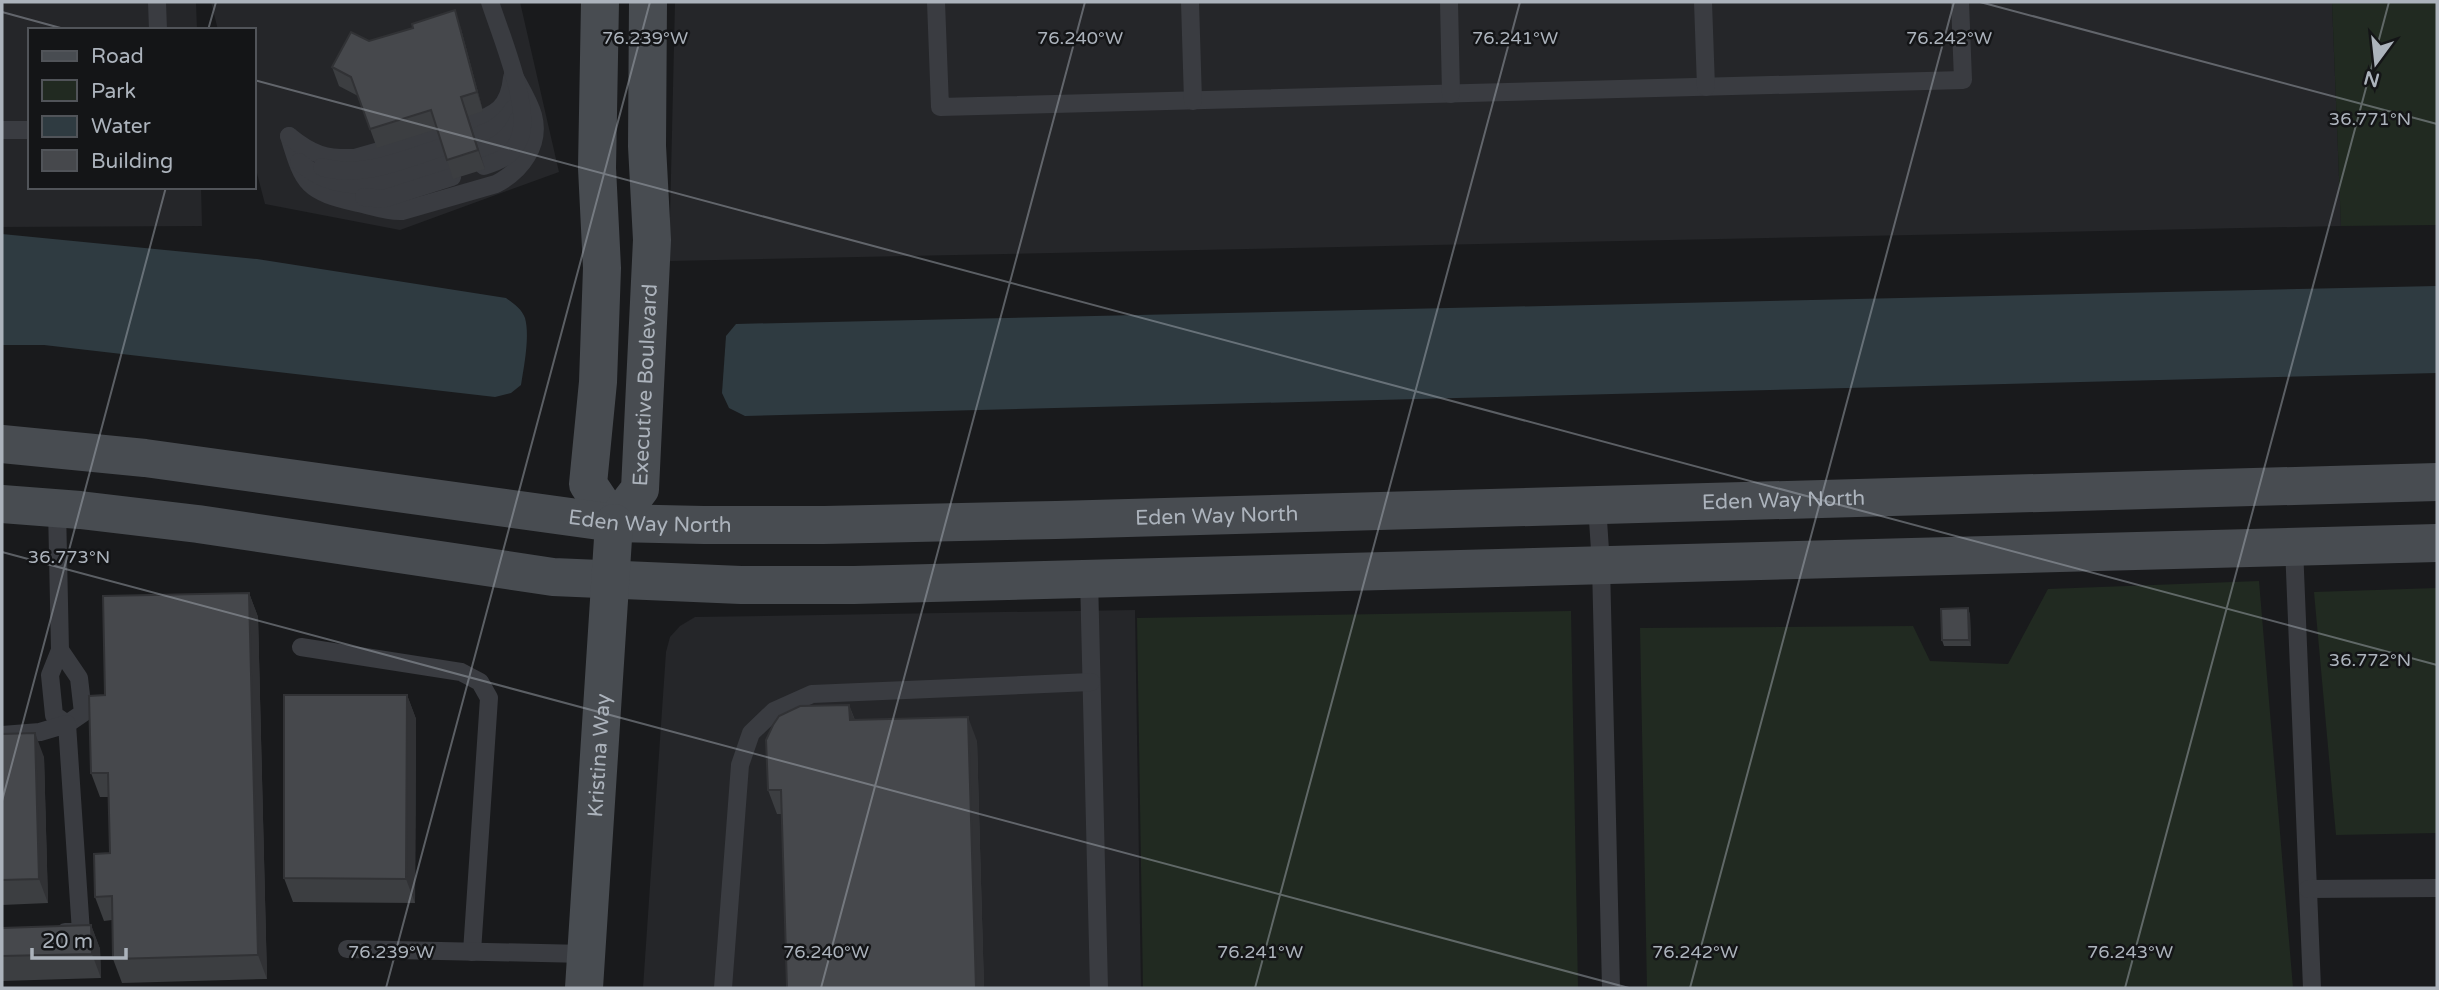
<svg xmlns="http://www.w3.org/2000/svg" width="2439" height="990" font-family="'Varela Round',sans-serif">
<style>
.built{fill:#252629}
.green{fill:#212a21}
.water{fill:#2f3b41}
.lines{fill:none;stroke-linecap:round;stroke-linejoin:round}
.lane{stroke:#3a3c41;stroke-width:18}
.secondary{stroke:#484c51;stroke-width:38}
.wall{fill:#3c3e41}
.shaded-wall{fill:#313235}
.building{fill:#46484c;stroke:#313235;stroke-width:2}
.ticks{fill:none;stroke:#acb3bc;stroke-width:2;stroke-opacity:0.45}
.labels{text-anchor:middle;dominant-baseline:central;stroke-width:5;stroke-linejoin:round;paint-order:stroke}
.street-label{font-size:21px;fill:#acb3bc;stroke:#141517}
.ticks-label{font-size:18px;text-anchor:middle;fill:#acb3bc;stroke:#141517;stroke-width:5;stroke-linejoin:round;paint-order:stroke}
</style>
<rect width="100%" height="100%" fill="#191a1c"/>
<g class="built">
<path d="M2,2h194l1,28h-167v157h171l1,39 -200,1z"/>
<path d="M211,2h309l39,170 -159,58 -135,-26 -11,-42v-132h-36z"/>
<path d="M675,2h1657l9,224 -1672,35z"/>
<path d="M1135,610l6,378h-498l23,-336 4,-15 10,-11 15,-9z"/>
</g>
<g class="green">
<path d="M2332,2h105v223l-96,1z"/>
<path d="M2259,581l34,407h-646l-7,-360 273,-2 17,35 78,3 40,-75z"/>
<path d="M2437,588v245l-101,2 -22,-243z"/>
<path d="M1571,611l7,377h-435l-6,-370z"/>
</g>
<g class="water">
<path d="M2,234l255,25 249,39c7,5 16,11 19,20 5,18 -1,48 -4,67l-10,8 -16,4 -451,-52h-42z"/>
<path d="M2437,286v87l-1692,43 -16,-8 -7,-15 4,-57 10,-12z"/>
</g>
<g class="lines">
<g class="lane">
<path d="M157,2l1,28"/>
<path d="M936,2l4,105 1023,-27 -3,-78"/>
<path d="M1190,2l3,99"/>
<path d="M1449,2l2,92"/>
<path d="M1703,2l3,85"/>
<path d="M470,124c26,-10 39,-16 42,-46"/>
<path d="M2,130h28"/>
<path d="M289,136c15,50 18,55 69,67 15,3 29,9 44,8l94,-27c25,-13 45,-39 37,-69 -4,-14 -13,-28 -20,-41"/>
<path d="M289,136c23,19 37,23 66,22l84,-24"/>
<path d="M475,137c17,-7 29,-12 38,-28"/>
<path d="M480,153c17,-6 31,-15 38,-33"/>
<path d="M299,162c47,41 98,16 149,1"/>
<path d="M484,166c16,-5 30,-11 36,-29 11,-30 -20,-104 -30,-135"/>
<path d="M322,167c41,12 82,-8 121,-20"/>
<path d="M364,197l19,2 69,-22"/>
<path d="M1597,505l4,60 10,423"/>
<path d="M57,508l3,142 19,28 4,35 -16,11 -13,-9 -4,-40 10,-25"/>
<path d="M2294,547l18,441"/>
<path d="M1089,578l10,410"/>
<path d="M301,647l160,25 19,10 9,16 -17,254"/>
<path d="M2,735l38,-3 27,-8 14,208h-16"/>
<path d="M2308,889l129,-1"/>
<path d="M347,949l239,5"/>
<path d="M723,988l17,-223 11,-32 23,-22 38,-17 279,-12"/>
</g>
<g class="secondary">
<path d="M600,2l-3,166 5,100 -4,114 -10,102 26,39"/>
<path id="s1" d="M2,444l143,14 469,65 90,2h120l232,-5 1381,-38"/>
<path d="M2,504l78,6 118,14 355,53 188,8h113l1583,-42"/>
<path id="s2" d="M614,523l26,-34 12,-249 -5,-94 1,-144"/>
<path id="s3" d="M584,988l30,-465"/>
</g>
</g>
<g class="wall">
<path d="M461,29l22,82 -15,5 17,53 -32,10 -16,-50 -60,19 -19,-52 -19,-10 -7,-19 37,-26z"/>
<path d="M249,593l9,24 9,362 -145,4 -9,-24 -1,-39 -8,1 -9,-24 15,-44 -1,-56h-9l-9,-24 14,-78z"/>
<path d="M1968,608l2,7 1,31h-27l-2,-6z"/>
<path d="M407,695l9,24 -1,184 -122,-1 -9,-24z"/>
<path d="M849,705l6,15 122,21 7,247h-197l-5,-174h-5l-9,-24z"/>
<path d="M2,734l42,23 4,146 -46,2z"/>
<path d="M91,925l9,24 1,29 -99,3v-53z"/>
</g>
<g class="shaded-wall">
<path d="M455,10l6,19 22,82 -6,-19z"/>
<path d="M461,97l7,19 17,53 -7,-19z"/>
<path d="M249,593l9,24 9,362 -9,-24z"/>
<path d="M1968,608l2,7 1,31 -2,-6z"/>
<path d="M407,695l9,24 -1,184 -9,-24z"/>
<path d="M849,705l9,24 -8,-9z"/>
<path d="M968,717l9,24 7,247h-8z"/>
<path d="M35,733l9,24 4,146 -9,-24z"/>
<path d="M91,925l9,24 1,29 -9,-24z"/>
</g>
<g class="building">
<path d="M455,10l22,82 -16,5 17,53 -31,10 -16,-50 -61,19 -19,-52 -19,-10 19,-35 18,9 44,-13 -1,-4z"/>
<path d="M249,593l9,362 -145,4 -1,-63 -17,1 -1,-43 16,-1 -2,-80h-17l-2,-77 16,-1 -2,-99z"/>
<path d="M1968,608l1,32h-27l-1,-31z"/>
<path d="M284,695h123l-1,184 -122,-1z"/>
<path d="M849,705l1,15 118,-3 8,271h-189l-6,-198h-13l-2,-50 7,-15 6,-9 21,-10z"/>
<path d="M35,733l4,146 -37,1v-146z"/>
<path d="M91,925l1,29 -90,2v-28z"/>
</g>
<path class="ticks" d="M1980,2l457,122M2,12l66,18M208,30l8,-28M254,80l2183,585M2,552l1627,436M2,801l164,-614M386,988l264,-986M821,988l264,-986M1255,988l265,-986M1690,988l264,-986M2125,988l264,-986"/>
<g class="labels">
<g class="street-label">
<text stroke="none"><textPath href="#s2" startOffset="147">Executive Boulevard</textPath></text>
<text stroke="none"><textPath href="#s1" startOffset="1787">Eden Way North</textPath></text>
<text stroke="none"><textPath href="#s1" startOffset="1220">Eden Way North</textPath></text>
<text stroke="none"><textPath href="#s1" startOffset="653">Eden Way North</textPath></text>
<text stroke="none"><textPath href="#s3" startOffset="233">Kristina Way</textPath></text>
</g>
</g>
<g class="ticks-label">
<text x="645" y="44">76.239°W</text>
<text x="1080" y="44">76.240°W</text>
<text x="1515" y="44">76.241°W</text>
<text x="1949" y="44">76.242°W</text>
<text x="2370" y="125">36.771°N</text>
<text x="69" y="563">36.773°N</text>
<text x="2370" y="666">36.772°N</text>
<text x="391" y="958">76.239°W</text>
<text x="826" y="958">76.240°W</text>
<text x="1260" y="958">76.241°W</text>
<text x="1695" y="958">76.242°W</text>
<text x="2130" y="958">76.243°W</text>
</g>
<rect width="2439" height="990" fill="none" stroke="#acb3bc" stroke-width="7"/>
<rect x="28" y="28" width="228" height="161" fill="#141517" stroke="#515459" stroke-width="2"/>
<rect x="42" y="51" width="35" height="10" fill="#484c51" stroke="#515459" stroke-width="2"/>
<text x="91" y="63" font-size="21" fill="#acb3bc">Road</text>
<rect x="42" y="80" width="35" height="21" fill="#212a21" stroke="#515459" stroke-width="2"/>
<text x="91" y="98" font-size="21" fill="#acb3bc">Park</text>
<rect x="42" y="116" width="35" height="21" fill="#2f3b41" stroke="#515459" stroke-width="2"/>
<text x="91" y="133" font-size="21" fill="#acb3bc">Water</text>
<rect x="42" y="150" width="35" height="21" fill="#46484c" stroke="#515459" stroke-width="2"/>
<text x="91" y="168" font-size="21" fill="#acb3bc">Building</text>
<g transform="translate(2376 63) rotate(195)" stroke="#141517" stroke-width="5" paint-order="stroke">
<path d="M0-5L12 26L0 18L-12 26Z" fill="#acb3bc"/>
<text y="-10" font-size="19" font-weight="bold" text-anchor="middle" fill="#acb3bc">N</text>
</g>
<path d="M32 948v10h94v-10" fill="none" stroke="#acb3bc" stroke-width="3.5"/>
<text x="42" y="948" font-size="21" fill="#acb3bc" stroke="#141517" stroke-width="5" paint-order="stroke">20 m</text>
</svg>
